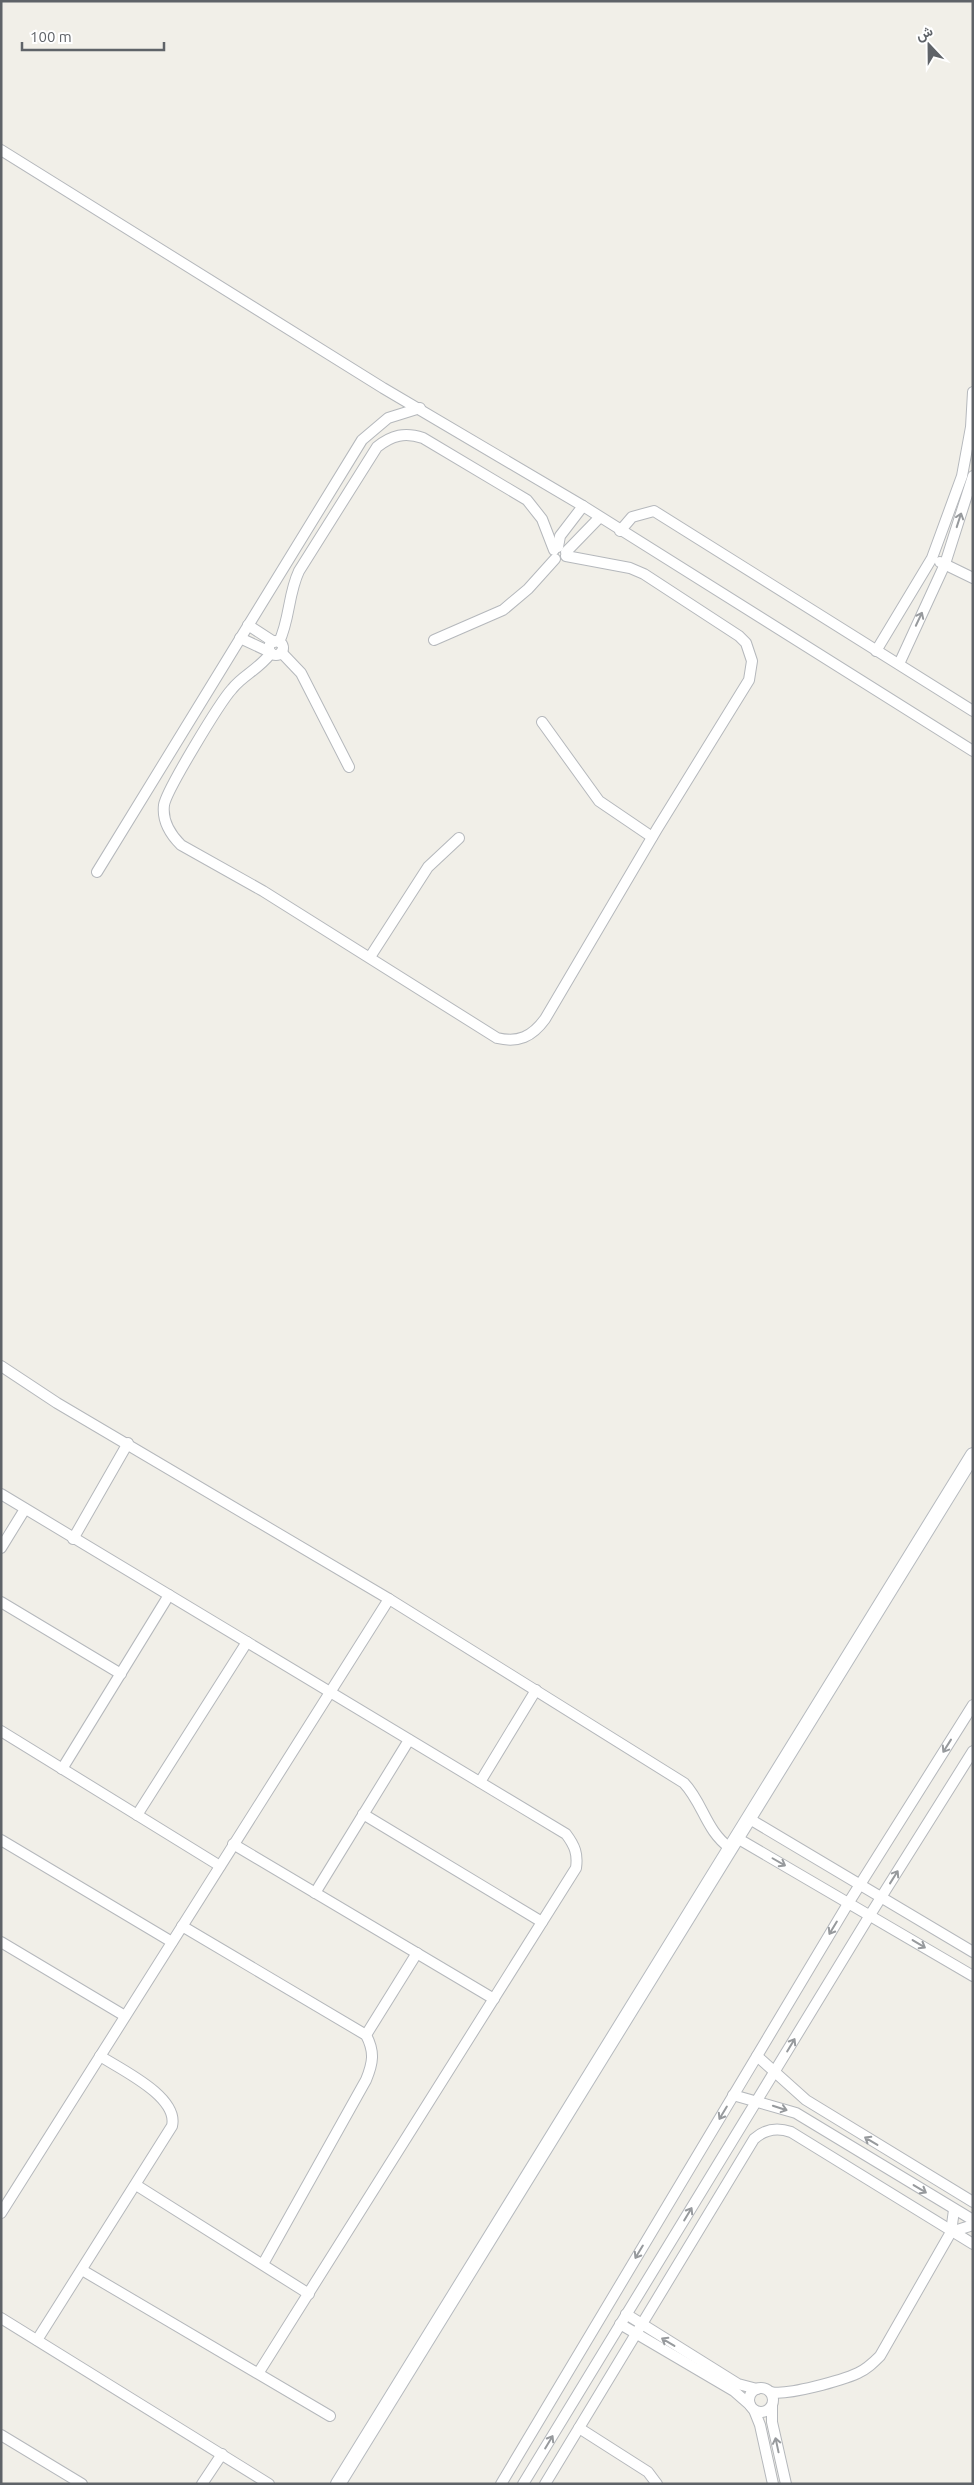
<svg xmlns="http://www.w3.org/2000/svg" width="974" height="2485" font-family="Ubuntu,Vazirmatn,sans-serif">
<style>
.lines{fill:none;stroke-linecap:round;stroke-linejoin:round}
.street-casing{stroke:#b5b8bc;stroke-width:12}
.secondary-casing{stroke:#b6babf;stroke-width:16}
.street{stroke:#fff;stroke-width:10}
.secondary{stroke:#fff;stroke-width:14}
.oneway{stroke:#979a9d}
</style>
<rect width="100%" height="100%" fill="#f1efe8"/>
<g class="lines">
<defs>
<g id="street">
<path d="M1,150l382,238 200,118 390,245"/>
<path d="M620,531l12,-14 22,-6 319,200"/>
<path d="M558,547l2,-11 23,-30"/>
<path d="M566,552l33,-34"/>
<path d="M940,562l33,16"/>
<path d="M248,625l26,17"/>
<path d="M240,638l30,14"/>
<path d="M434,640l69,-30 25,-21 27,-30"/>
<circle cx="276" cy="648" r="7"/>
<path d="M279,642c11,-23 9,-48 20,-71l78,-124c15,-12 28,-15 46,-9l104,62 15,19 12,31"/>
<path d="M876,651l56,-93 30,-82 9,-49 2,-35"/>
<path d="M281,652l20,21 48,94"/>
<path d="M271,653c-13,17 -28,22 -39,36 -12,13 -66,102 -68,116 -2,16 6,29 17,40l82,46 234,147c21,5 35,-1 48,-19l112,-190 92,-149 3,-19 -6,-18 -7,-7 -95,-62 -14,-6 -64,-12"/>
<path d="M899,664l46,-100 28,-88"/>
<path d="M542,722l57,79 53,36"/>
<path d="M97,872l265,-432 26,-22 32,-10"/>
<path d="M370,957l58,-90 31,-29"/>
<path d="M1,1366l56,37 332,196 295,184c19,20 22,48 46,65"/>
<path d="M1,1494l565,340c9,12 12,20 10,34l-317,504"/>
<path d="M73,1539l55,-96"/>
<path d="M1,1548l24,-39"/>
<path d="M1,1602l120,72"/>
<path d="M1,1731l219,135"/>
<path d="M62,1769l107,-174"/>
<path d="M480,1782l56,-92"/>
<path d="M363,1814l179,108"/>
<path d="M137,1815l110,-173"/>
<path d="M748,1818l225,134"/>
<path d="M737,1838l236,138"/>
<path d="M1,1840l171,102"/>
<path d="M233,1844l261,155"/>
<path d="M315,1893l94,-153"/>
<path d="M182,1926l184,109c9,17 7,28 0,45l-103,184"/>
<path d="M1,1942l124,74"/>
<path d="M366,2035l51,-82"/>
<path d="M757,2056l49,44 167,102"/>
<path d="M733,2095l63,18 177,107"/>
<path d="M136,2185l173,109"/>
<path d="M1,2213l388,-614"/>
<path d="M951,2232l22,-7"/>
<path d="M82,2270l248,146"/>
<path d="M626,2314l112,70 19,5"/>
<path d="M1,2318l268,166"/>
<path d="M620,2324l114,67 16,14"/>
<path d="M37,2340l135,-214c7,-29 -50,-56 -72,-70"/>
<circle cx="761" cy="2400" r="12"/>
<path d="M771,2392c16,4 72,-12 87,-19 9,-4 15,-10 22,-17l71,-124 3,-22"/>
<path d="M772,2406v16l14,62"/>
<path d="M754,2410l6,15 13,59"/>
<path d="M579,2428l69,44 9,12"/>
<path d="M1,2435l81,49"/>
<path d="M202,2484l20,-30"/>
<path d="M501,2484l348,-582 124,-197"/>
<path d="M523,2484l347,-569 103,-164"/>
<path d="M545,2484l209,-345c11,-10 23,-12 37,-7l182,112"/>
</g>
<path id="secondary" d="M338,2484l635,-1029"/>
</defs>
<use href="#street" class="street-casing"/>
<use href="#secondary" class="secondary-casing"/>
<use href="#street" class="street"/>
<use href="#secondary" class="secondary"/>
</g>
<defs><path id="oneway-shaft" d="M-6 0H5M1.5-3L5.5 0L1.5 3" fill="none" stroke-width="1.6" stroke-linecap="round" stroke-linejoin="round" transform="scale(1.25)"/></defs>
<g class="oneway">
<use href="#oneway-shaft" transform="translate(959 520) rotate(-72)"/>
<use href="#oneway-shaft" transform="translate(919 619) rotate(-65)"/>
<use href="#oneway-shaft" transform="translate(947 1746) rotate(122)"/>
<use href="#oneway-shaft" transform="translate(779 1862) rotate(30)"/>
<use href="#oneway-shaft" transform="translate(894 1877) rotate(-58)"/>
<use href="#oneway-shaft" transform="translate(833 1928) rotate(121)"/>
<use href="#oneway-shaft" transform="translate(919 1944) rotate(31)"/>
<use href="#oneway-shaft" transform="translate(791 2045) rotate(-59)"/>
<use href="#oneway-shaft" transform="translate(780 2108) rotate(18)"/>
<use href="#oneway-shaft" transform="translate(723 2113) rotate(121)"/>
<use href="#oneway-shaft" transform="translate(871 2141) rotate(-149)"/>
<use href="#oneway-shaft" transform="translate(920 2189) rotate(31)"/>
<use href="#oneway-shaft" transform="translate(688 2214) rotate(-59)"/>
<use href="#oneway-shaft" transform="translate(639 2252) rotate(121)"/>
<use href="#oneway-shaft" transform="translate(668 2342) rotate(-149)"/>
<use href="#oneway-shaft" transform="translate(549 2442) rotate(-59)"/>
<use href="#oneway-shaft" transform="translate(777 2445) rotate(-102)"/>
</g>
<rect width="974" height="2485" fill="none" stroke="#5f6368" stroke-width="5"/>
<g transform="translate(929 45) rotate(338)" stroke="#ffffff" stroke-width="4" paint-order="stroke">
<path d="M0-4L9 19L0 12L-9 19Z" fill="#5f6368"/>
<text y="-8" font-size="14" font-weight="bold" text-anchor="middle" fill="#5f6368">ش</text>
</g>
<path d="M22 42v8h142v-8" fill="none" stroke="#5f6368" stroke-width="2.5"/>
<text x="30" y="42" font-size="15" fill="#5f6368" stroke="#ffffff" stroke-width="4" paint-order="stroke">100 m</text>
</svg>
